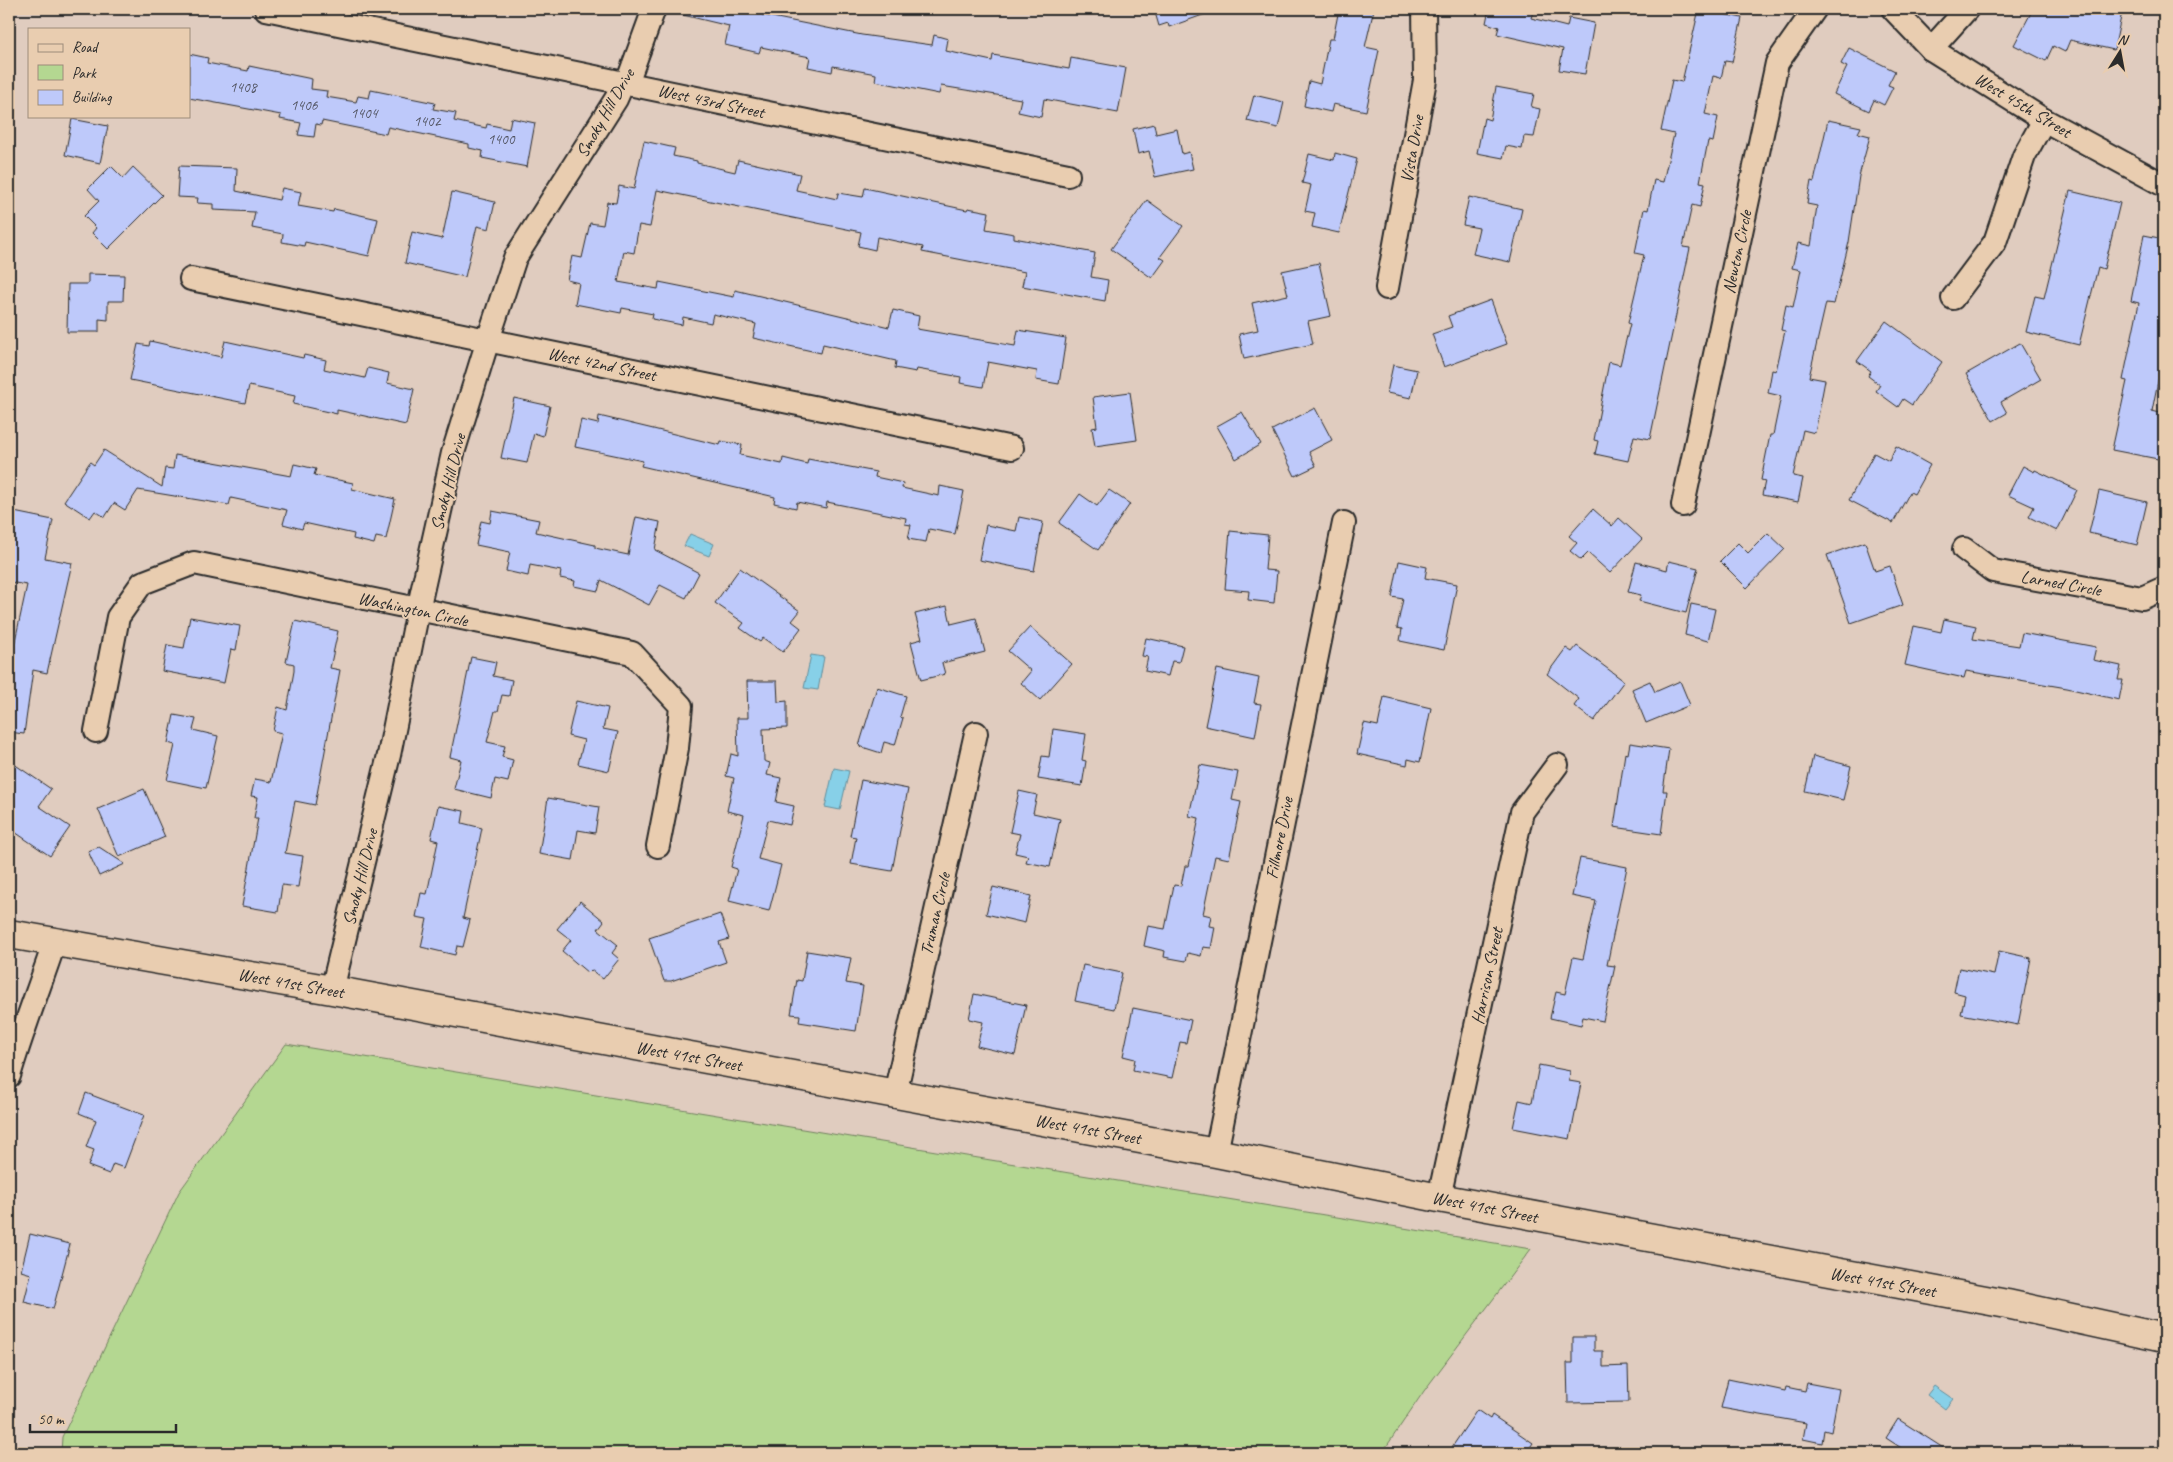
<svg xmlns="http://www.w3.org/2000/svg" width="2173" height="1462" font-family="Caveat,sans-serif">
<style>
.green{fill:#b4d791;stroke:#70815e}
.water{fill:#87d0e8;stroke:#628e9c}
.building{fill:#bec9fa;stroke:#2b2b2b}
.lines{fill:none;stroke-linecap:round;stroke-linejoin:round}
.minor-casing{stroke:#2b2b2b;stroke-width:26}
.tertiary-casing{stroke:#2b2b2b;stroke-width:31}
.minor{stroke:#e9cdb0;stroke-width:22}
.tertiary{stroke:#e9cdb0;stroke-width:28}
.labels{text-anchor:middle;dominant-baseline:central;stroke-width:4;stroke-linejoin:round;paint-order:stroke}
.number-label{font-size:15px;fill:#50525f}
.street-label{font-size:18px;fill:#2b2b2b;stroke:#e9cdb0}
</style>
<rect width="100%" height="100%" fill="#e0ccbf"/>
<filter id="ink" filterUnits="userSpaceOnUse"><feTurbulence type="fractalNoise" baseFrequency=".02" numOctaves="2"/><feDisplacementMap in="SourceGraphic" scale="10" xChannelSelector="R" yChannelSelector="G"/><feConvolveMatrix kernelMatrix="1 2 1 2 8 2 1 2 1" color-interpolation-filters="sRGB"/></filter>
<g filter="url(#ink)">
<path class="green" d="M286,1044l1245,205 -107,142 -42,62h-1321l1,-16 117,-245z"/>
<g class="water">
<path d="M690,534l24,10 -5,12 -25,-10z"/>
<path d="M811,655l13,2 -6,33 -14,-2z"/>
<path d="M834,768l15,3 -9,39 -15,-3z"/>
<path d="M1934,1386l19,13 -8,10 -18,-14z"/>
</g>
<g class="building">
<path d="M684,9h79l-1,6 100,20 70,10 2,-10 14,4 -2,12 46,10 1,-6 76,14 2,-11 55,10 -8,45 -74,-14 -3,18 -23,-5 3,-13 -80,-13 -2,8 -64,-13 1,-7 -43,-8 -1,6 -24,-5 2,-10 -49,-10 -2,6 -34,-8 4,-19 -46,-11z"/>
<path d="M1154,9h59l1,2 -45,16 -1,-4 -9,3z"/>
<path d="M1339,9h35l-9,38 14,3 -13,61 -33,-7 -2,8 -27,-6 5,-25 11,3 9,-45h4z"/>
<path d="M1489,9h45l-3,9 36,9 2,-9 25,5 -9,51 -26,-4 4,-21 -66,-15 2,-7 -13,-4z"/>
<path d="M1699,9l43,9 -10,44 -7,-1 -4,17 -8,-2 -8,38 13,3 -5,25 -5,-1 -8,41 5,1 -5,24 -8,-2 -9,42 7,1 -40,191 -16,-3 -6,25 -33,-7 3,-13 -4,-1 15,-78 11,3 10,-41 -2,-1 16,-68 -9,-2 9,-44 4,1 6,-30 9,2 11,-48 -13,-3 11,-51 10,2z"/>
<path d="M2033,9h71l18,3 -8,38 -44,-10 -5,12 -12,-6 -7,15 -32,-16z"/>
<path d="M1849,48l46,23 -7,14 5,2 -9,18 -10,-5 -5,11 -35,-17 13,-27 -6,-3z"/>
<path d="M189,54l19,4 -1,5 41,8 1,-5 63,13 -1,10 16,2 -1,6 30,5 2,-6 11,2 2,-8 64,13 -2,6 23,4 -2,8 32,7 1,-4 22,5 2,-11 24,5 -8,44 -45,-9 1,-7 -14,-3v-4l-81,-17 -2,7 -64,-13 -1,4 -5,-1 -2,13 -16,-2 3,-12 -21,-4 1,-4 -92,-17z"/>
<path d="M1496,87l38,7 -3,13 9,2 -6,28 -10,-1 -2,13 -16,-3 -3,12 -26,-5 7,-35 6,2z"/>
<path d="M1254,95l30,7 -6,26 -31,-7z"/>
<path d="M72,119l36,7 -8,37 -35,-8z"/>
<path d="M1828,120l33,7 -3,6 12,3 -11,40 -10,66 -15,62 -8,-1 -17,74 16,3 -10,53 -12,-3 -10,46 10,2 -5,24 -36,-7 3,-14 -4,-1 9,-45h3l8,-39 -13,-3 4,-23 4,1 9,-40 -4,-1 5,-25 7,2 8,-37 -9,-2 6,-25 13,3 6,-40 -10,-2 4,-23 3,1z"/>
<path d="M1154,124l2,10 21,-5 5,25 7,-2 4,17 -38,8 -6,-26 -11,3 -5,-25z"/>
<path d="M644,141l31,7 -2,8 24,5v2l38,9 3,-12 62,14 -4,16 41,9 1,-6 25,4 2,-9 102,22 1,-2 21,4 -3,17 28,5v4l81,15 -4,24 17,3 -3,21 -83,-15 3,-14 -103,-20 1,-5 -46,-10 -2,13 -17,-4 3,-14 -204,-42 -7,37 -11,-2 -5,28 -10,-2 -6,31 40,7 1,-7 75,15 1,-7 154,37 4,-17 26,6 -2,13 98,17 3,-16 48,8 -7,46 -23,-4 1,-9 -49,-9 -5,25 -23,-4 1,-6 -44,-8 -1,3 -21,-4 1,-7 -73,-17 -2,9 -68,-15 3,-14 -43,-10 -2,9 -28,-6 -1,8 -30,-6 1,-5 -31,-6 -1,5 -46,-9 4,-21 -12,-3 5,-24 10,2 8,-35 13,2 4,-23 9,1 3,-17 15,3z"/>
<path d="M1335,153l22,6 -18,74 -27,-6 3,-14 -10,-2 6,-26 -9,-2 7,-29 25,6z"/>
<path d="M111,166l12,12 10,-11 29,28 -54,54 -16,-16 4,-5 -12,-12 15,-15 -11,-12z"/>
<path d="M179,166l58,2 -1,23 43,9 3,-12 19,4 -3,14 35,6 1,-3 44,10 -9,37 -64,-14 -1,4 -22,-4 1,-8 -31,-6 3,-16 -42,-2v-6l-16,-1 1,-5 -21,-1z"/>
<path d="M2070,191l50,12 -16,66 -6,-2 -19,78 -53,-13 9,-36 9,2z"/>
<path d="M452,192l43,10 -6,27 -12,-3 -12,51 -60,-14 7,-31 30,7z"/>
<path d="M1469,197l53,12 -12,53 -37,-8 6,-26 -16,-3z"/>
<path d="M1147,200l36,26 -23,31 5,3 -13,18 -41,-29z"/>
<path d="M2144,235l20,4v112l-12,60 12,3v12l-6,33 -46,-9 15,-69 -4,-1 16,-77 -8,-2z"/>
<path d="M1319,263l12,53 -23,5 5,23 -69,15 -5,-25 19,-4 -6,-27 36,-8 -6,-24z"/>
<path d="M88,274l36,1 -1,26h-15v19l-9,-1v13h-32l1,-48h20z"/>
<path d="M1491,300l16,44 -63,23 -12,-33 20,-7 -4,-11z"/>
<path d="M1886,321l56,41 -30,43 -9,-6 -5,8 -22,-16 4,-6 -12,-9 3,-5 -14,-10z"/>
<path d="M150,341l71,16 4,-16 78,17 1,-3 22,5 -2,9 41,9 3,-10 21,5 -2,10 27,6 -8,36 -69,-15v4l-44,-10 2,-8 -46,-10 -4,17 -115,-23 8,-36 11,2z"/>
<path d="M2020,343l21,36 -40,23 6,11 -14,8 -27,-47z"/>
<path d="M1393,365l24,5 -6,28 -24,-5z"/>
<path d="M1130,392l7,48 -42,6 -3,-18 5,-1 -4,-30z"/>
<path d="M514,398l36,8 -7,30 -9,-3 -7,30 -26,-5z"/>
<path d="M1315,408l17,32 -23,12 7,14 -21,10 -23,-46z"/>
<path d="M1242,412l19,32 -25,15 -19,-33z"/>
<path d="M599,416l121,29 1,-4 21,4 -2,10 42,9 1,-6 24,6 1,-5 68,13 -1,5 28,6 -1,5 37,8 1,-10 24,5 -9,43 -26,-5 -3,13 -18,-3 3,-14 -6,-1 1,-6 -79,-16 -1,6 -29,-6 -1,6 -22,-5 1,-6 -134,-31 2,-5 -68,-14 6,-27 17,4z"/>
<path d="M1896,446l34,19 -16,29 -4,-2 -17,31 -44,-23 25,-47 15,8z"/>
<path d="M104,450l58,37 3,-19 8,1 2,-14 116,21 3,-12 22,5 -2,6 39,8 -1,6 43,10 -9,40 -10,-2 -2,7 -21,-5 1,-5 -50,-11 -2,6 -19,-5 4,-14 -56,-12 -2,7 -91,-15 -13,20 -11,-7 -9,14 -10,-6 -5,7 -26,-17 26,-39 4,3z"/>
<path d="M2023,466l11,6 1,-2 42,20 -20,41 -28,-14 5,-10 -26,-12z"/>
<path d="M1109,490l21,14 -32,46 -39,-27 21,-29 17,12z"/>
<path d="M2099,491l48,11 -10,43 -48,-12z"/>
<path d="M1593,509l19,17 7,-8 23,21 -32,34 -22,-20 -7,7 -11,-9 7,-8 -8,-7z"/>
<path d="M9,511l44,9 -8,38 27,5 -25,110 -14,-3 -9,64 -15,-2v-63l18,-84 -18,-3z"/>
<path d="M492,511l47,9 -3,12 59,13v3l33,7 8,-38 24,5 -5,28 44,23 -13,25 -26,-13 -11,20 -48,-25 -3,11 -24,-5 1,-5 -15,-3 1,-7 -31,-6 -2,11 -22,-5 4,-19 -34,-7 5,-24 9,2z"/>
<path d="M1019,517l24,5 -9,49 -55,-11 7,-35 30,6z"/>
<path d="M1230,531l38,4 -3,35 12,1 -3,32 -26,-3 1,-9 -24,-2z"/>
<path d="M1768,533l17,16 -38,39 -27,-27 18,-18 10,10z"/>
<path d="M1865,542l10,29 15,-5 13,39 -52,18 -24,-68z"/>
<path d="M1399,561l28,6 -2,11 32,6 -13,66 -44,-9 2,-12 -5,-1 6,-29 -11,-2z"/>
<path d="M1669,561l29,7 -12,45 -47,-12 2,-6 -13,-3 8,-30 31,8z"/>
<path d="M740,568l60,43 -8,10 9,7 -18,24 -20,-14 -3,4 -20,-14 4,-5 -29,-20z"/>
<path d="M1691,604l24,5 -7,32 -23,-6z"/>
<path d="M947,606l4,18 25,-6 9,34 -43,11 3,11 -24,6 -10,-38 11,-3 -7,-25z"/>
<path d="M190,617l50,9 -4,24 -5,-1 -7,34 -62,-12 5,-26 17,3z"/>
<path d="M1944,619l32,7 -3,13 46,7 3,-13 74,14 -3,13 28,6 -3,14h5l-4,20 -52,-12 -101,-17 -2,7 -59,-13 9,-39 27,6z"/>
<path d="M295,621l43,10 -8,37 10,2 -25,135 -20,-4 -10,52 18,3 -5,31 -16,-2 -4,27 -36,-6 16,-88h-4l4,-21 -7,-1 4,-17 16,3 11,-49 -9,-2 5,-24 9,3 7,-39v-7l-8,-2z"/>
<path d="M1030,627l42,37 -32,36 -19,-17 10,-12 -23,-20z"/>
<path d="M1146,638l37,8 -4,16 -7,-1 -4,15 -23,-5 3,-14 -6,-1z"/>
<path d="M1577,646l47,35 -30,40 -20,-15 5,-7 -32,-25 19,-26 6,4z"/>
<path d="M471,657l25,5 -3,14 19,4 -3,16 -7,-1 -4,16h-3l-8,31 18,4 -3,11 11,3 -5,22 -13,-3 -4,19 -37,-9 7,-29 -11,-3z"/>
<path d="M1217,669l42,9 -5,25 7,1 -6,33 -50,-11z"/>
<path d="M747,681h30l1,21 9,-1v27l-24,1 1,32 6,2 -3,12 14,3 -5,24 18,4 -4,19 -22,-5 -10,39 23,6 -12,46 -40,-10 8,-32 -6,-2 13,-52 -17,-4 7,-33 -8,-2 5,-22 7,2 -1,-38h11z"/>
<path d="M1650,681l5,11 25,-11 10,24 -44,18 -14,-34z"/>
<path d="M877,687l29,9 -6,21 3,1 -8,27 -11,-3 -3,11 -22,-7z"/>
<path d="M1384,697l47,11 -11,54 -12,-3 -1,6 -50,-11 7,-31 14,3z"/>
<path d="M576,701l32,7 -5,21 15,3 -9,39 -31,-7 6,-24 -16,-4z"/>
<path d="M174,715l22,4 -3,11 25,6 -12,52 -39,-8 8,-35 -7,-2z"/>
<path d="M1053,729l33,5 -4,26 4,1 -4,25 -44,-7 4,-23 7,1z"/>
<path d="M1630,743l39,6 -6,42h4l-6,43 -47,-7 11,-74 3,1z"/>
<path d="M1813,756l38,10 -8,34 -38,-9z"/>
<path d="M14,764l37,25 -12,17 31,21 -20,29 -41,-28v-56z"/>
<path d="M1200,765l38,7 -6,28 9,2 -12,57 -14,-3 -12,58 8,2 -2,10 6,1 -4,21 -8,-1 -2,9 -13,-3 -2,8 -22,-4 1,-6 -21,-5 4,-20 17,3 9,-44 7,1 4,-20h4l10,-48 -10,-2z"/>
<path d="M861,780l47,9 -16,82 -41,-7 5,-27 -6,-1z"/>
<path d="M144,789l21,48 -46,20 -21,-48z"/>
<path d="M1019,791l18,4 -4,18 27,6 -10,48 -24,-5 2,-6 -13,-3 5,-19 -10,-2z"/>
<path d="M548,798l51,9 -4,26 -17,-3 -5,30 -34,-6z"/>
<path d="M438,806l26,5 -2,12 20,5 -19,90 7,2 -7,27 -6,-1 -2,9 -34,-8 6,-28 -11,-2 5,-24 6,1 11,-53 -7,-2z"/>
<path d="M99,847l26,17 -26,12 -11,-25z"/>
<path d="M1580,858l47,9 -20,98 8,1 -12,55 -20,-4 -2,8 -31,-7 6,-26 9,2 8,-37 10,2 13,-58 -24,-5z"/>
<path d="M993,887l38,9 -6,27 -39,-9z"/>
<path d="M580,901l24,20 -6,8 20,16 -6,8 7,6 -16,20 -12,-9 -3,3 -26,-22 9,-11 -14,-11z"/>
<path d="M720,914l9,25 -10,3 7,20 -55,19h-7l-15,-43z"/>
<path d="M807,951l44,7 -5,25 17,3 -7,45 -57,-9 1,-7 -9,-1 6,-34 5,1z"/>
<path d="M1999,951l32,7 -13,67 -57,-11 4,-19 -11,-3 5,-24 35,7z"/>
<path d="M1083,965l39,8 -8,36 -39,-8z"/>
<path d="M974,994l52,11 -11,50 -38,-9 6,-24 -14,-3z"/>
<path d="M1133,1008l58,12 -5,23 -6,-1 -8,36 -39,-8 2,-11 -12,-3z"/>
<path d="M1539,1065l31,6 -1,10 12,2 -11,56 -57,-11 6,-28 13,3z"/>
<path d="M86,1093l58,22 -20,53 -11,-4 -4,10 -21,-8 6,-16 -8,-3 10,-27 -17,-7z"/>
<path d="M30,1234l40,10 -17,65 -29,-7 7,-28 -10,-3z"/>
<path d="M1573,1337h21v14h9v16l25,-1 1,36 -61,1 -1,-40h6z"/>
<path d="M1728,1379l57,12 1,-4 19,4 2,-8 32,6 -8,43 -7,-2 -2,13 -19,-4 3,-16 -85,-15z"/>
<path d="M1477,1410l13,9 2,-4 41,28 -7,10h-78z"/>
<path d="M1898,1419l53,34h-42l-23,-15z"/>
</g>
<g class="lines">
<defs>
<g id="minor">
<path d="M266,9l802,166"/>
<path d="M1893,9l38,40 113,71 120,65"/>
<path d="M1931,49l36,-40"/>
<path d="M191,279l821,169"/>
<path d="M1387,288l38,-208 -1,-71"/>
<path d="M1953,298l42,-56 29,-86 20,-36"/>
<path d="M1683,505l94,-442 38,-54"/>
<path d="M1964,549l29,22 149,27 22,-10"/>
<path d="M96,731l22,-114 24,-34 52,-20 438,90 49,53 -4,42 -19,98"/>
<path d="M332,990l57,-235 29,-145 35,-157 35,-113 27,-82 101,-159 7,-16h4l27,-74"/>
<path d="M9,1076c13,-45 31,-90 46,-135"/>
<path d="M895,1094l81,-361"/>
<path d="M1216,1153l128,-630"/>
<path d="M1439,1198l83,-386 35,-47"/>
</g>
<path id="tertiary" d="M9,934l323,56 884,163 223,45 568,106 157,34"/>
</defs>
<use href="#minor" class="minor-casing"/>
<use href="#tertiary" class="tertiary-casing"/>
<use href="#minor" class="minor"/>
<use href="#tertiary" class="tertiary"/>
</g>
</g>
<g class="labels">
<g class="number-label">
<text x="243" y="87">1408</text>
<text x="304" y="105">1406</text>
<text x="364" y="113">1404</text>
<text x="427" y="121">1402</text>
<text x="501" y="139">1400</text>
</g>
<g class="street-label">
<text transform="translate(711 101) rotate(12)">West 43rd Street</text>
<text transform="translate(2023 105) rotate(31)">West 45th Street</text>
<text transform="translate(605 113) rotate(-60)">Smoky Hill Drive</text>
<text transform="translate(1412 149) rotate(-80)">Vista Drive</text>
<text transform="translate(1737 252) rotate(-78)">Newton Circle</text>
<text transform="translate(602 364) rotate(12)">West 42nd Street</text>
<text transform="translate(448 482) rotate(-76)">Smoky Hill Drive</text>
<text transform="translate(2061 583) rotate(10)">Larned Circle</text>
<text transform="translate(413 609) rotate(12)">Washington Circle</text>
<text transform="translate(1279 838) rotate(-79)">Fillmore Drive</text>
<text transform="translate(360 877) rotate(-76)">Smoky Hill Drive</text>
<text transform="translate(935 914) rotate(-77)">Truman Circle</text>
<text transform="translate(1487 976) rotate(-78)">Harrison Street</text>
<text transform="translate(291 983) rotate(10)">West 41st Street</text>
<text transform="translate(689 1056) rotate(10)">West 41st Street</text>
<text transform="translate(1088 1129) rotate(10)">West 41st Street</text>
<text transform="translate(1485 1207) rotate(11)">West 41st Street</text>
<text transform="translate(1883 1282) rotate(10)">West 41st Street</text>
</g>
</g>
<rect width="2173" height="1462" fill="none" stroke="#e9cdb0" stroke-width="30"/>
<rect x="15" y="15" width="2143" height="1432" fill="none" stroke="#2b2b2b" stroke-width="2" filter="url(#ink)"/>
<rect x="28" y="28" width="162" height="90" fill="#e9cdb0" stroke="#9d8c7b"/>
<rect x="38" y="44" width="25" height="8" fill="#e9cdb0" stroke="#9d8c7b"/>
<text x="72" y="52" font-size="15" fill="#2b2b2b">Road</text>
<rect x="38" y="65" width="25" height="15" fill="#b4d791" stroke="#9d8c7b"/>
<text x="72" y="78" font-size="15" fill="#2b2b2b">Park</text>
<rect x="38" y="90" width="25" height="15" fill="#bec9fa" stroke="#9d8c7b"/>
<text x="72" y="102" font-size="15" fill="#2b2b2b">Building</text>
<g transform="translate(2120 52) rotate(11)" stroke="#e9cdb0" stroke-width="4" paint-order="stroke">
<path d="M0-4L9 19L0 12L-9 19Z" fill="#2b2b2b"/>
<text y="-8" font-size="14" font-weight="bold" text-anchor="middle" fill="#2b2b2b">N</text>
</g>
<path d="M30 1424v8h146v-8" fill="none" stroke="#2b2b2b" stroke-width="2.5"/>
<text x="38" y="1424" font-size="15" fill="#2b2b2b" stroke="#e9cdb0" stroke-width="4" paint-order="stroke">50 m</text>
</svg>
